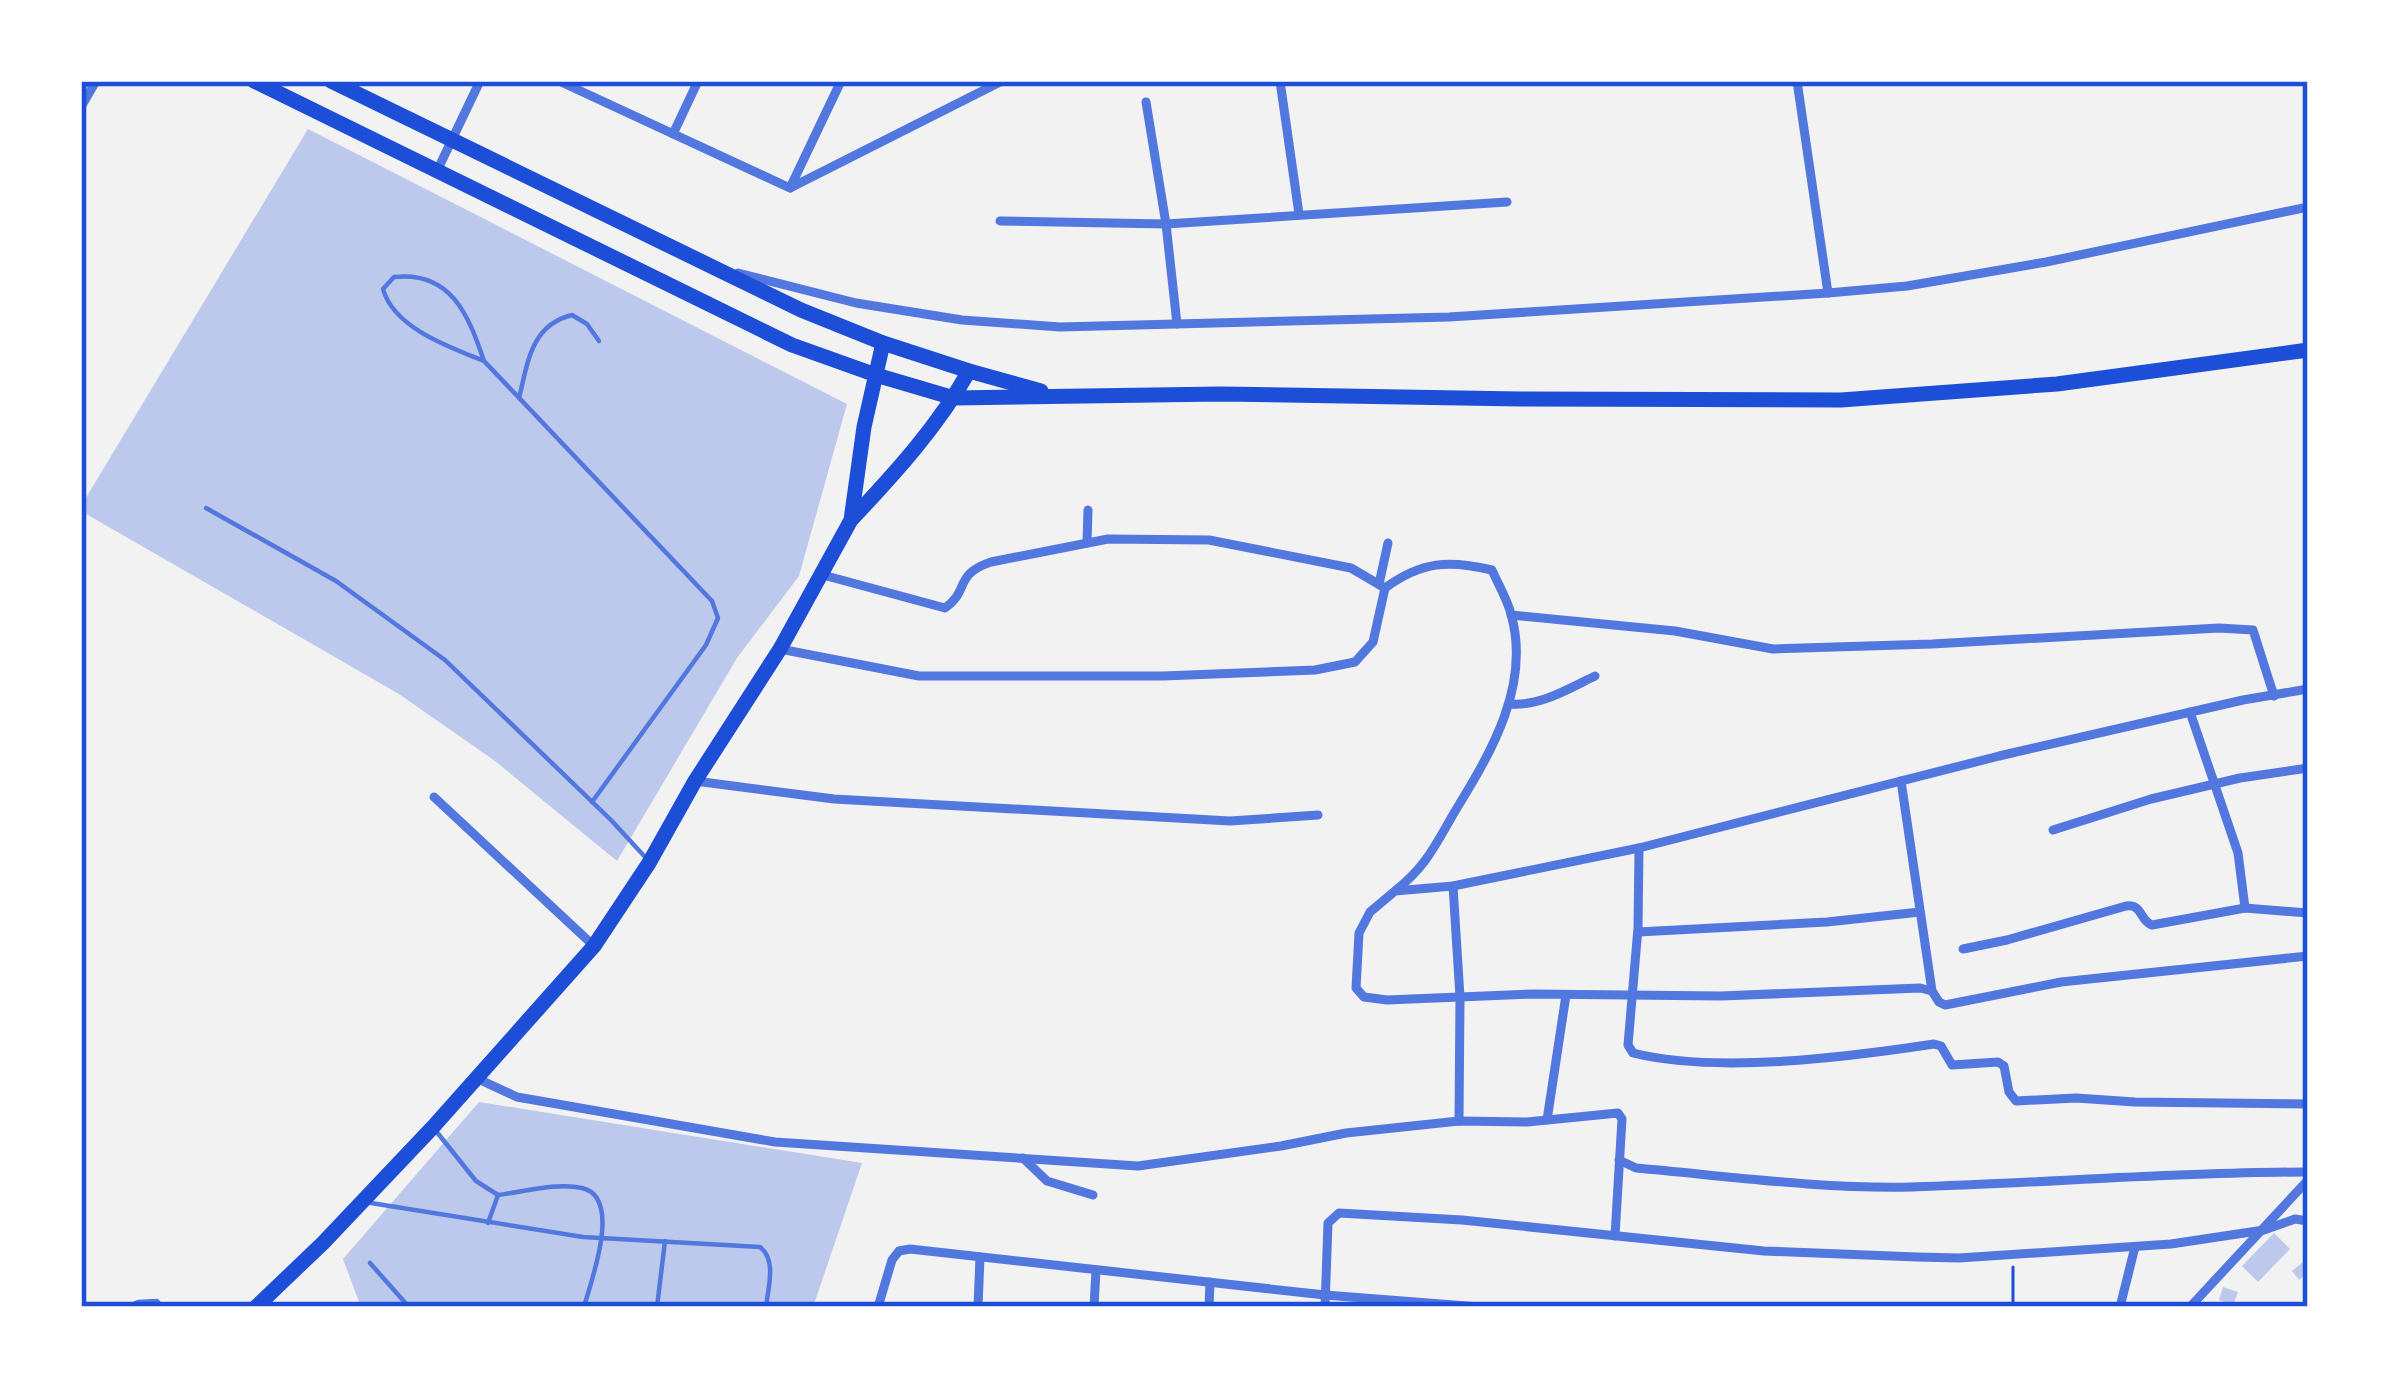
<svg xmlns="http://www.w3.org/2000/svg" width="2389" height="1388" font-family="Arial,sans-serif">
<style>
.building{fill:#bdc9ec}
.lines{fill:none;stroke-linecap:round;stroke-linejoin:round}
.path{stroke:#1d4ed8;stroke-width:3}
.service{stroke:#5277de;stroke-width:4.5}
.minor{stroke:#5277de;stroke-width:9}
.primary{stroke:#1d4ed8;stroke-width:15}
.neatline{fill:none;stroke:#1d4ed8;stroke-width:4.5}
</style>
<rect width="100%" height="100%" fill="#f2f2f2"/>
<g class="building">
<path d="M308,129l539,275 -48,172 -62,82 -120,203 -122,-100 -96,-67 -318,-183v-5z"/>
<path d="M479,1102l383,61 -49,144h-452l-18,-48z"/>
<path d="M2274,1233l16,16 -32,33 -16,-16z"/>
<path d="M2303,1262l5,10 -9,8 -7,-9z"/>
<path d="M2223,1287l15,5 -5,13 -14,-5z"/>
</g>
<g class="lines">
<path class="path" d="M2013,1267v40"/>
<g class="service">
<path d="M484,361c-35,-14 -90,-33 -101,-72l11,-12c57,-6 74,37 90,84l228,240 6,17 -12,27 -114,157"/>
<path d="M519,398c9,-36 12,-73 53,-83l15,9 12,17"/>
<path d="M206,508l130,73 109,79 166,160 35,38"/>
<path d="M436,1131l40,50 22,14c25,-3 58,-13 84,-7 41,9 9,93 2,119"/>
<path d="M371,1203l212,34 177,10c17,13 8,41 6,60"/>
<path d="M488,1223l10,-28"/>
<path d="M370,1263l39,44"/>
<path d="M126,1307l12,-5 19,-1 5,6"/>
<path d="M657,1307l8,-66"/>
</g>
<g class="minor">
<path d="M559,81l231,107 212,-107"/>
<path d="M1280,81l19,133"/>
<path d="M1797,81l31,212"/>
<path d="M81,85l7,-4"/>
<path d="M1146,102l20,122 11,100"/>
<path d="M81,107l15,-26"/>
<path d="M673,134l25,-53"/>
<path d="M437,171l43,-90"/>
<path d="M790,188l51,-107"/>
<path d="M1000,221l166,3 341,-22"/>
<path d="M738,273l118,30 106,17 98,7 389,-10 379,-24 79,-7 139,-24 262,-55"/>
<path d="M1087,543l1,-33"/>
<path d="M823,575l122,33c24,-16 9,-34 46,-46l117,-23 101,1 142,28 34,20"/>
<path d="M1379,584l9,-41"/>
<path d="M1385,588c37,-27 64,-28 107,-18 6,14 15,29 19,44 20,70 -19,137 -54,194 -21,35 -29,57 -62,83"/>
<path d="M1511,615l164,16 98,18 159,-5 287,-16 34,2 21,66"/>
<path d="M780,649l139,27h244l152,-6 40,-8 18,-20 12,-54"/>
<path d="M1509,704c30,3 59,-15 86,-28"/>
<path d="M2190,712l48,141 7,55"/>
<path d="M695,781l139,18 396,22 88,-6"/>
<path d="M1901,781l31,210 7,11 6,3 116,-23 247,-26"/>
<path d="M434,797l160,149"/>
<path d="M2053,830l98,-31 89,-21 68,-10"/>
<path d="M1639,848l-1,80 -10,117 5,8c84,21 215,4 301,-9l7,2 11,19 46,-3 6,4 5,26 7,9 60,-3 59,4 172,2"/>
<path d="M1453,886l7,111 -1,124"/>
<path d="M1638,932l189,-10 93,-10"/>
<path d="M1963,949l44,-9 119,-34c17,-2 13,14 26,19l93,-17 63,5"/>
<path d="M1932,991l-12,-3 -199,8 -188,-2 -146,6 -23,-3 -8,-9 3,-55 11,-21 25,-21 58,-5 186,-38 360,-92 244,-56 65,-11"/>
<path d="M476,1078l41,19 258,45 363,24 143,-20 65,-13 113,-12 68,1 91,-9 4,6 -7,117"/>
<path d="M2308,1083v51"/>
<path d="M1547,1120l19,-125"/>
<path d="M1023,1158l24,23 46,14"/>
<path d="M1619,1160l17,8c91,8 184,21 276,19 132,-4 264,-15 396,-15"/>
<path d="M878,1307l14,-47 7,-9 11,-2 415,46 155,12"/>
<path d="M978,1307l2,-50"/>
<path d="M1094,1307l2,-37"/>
<path d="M1209,1307l1,-25"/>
<path d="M1325,1307l3,-84 11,-10 123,7 302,31 153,6 42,1 212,-14 93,-14 31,-11 13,2"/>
<path d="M2120,1307l15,-60"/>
<path d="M2190,1307l118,-127"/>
</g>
<g class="primary">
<path d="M254,81l538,264 84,30 78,23 267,-4 299,5 321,1 216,-16 251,-34"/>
<path d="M331,81l470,229 82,33 86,28 72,20"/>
<path d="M853,518c43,-46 85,-92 116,-147"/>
<path d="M256,1307l67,-64 110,-116 161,-181 55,-83 46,-82 85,-132 71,-129 13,-93 19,-84"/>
</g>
</g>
<rect width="2389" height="1388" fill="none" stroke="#ffffff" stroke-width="168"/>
<rect x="84" y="84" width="2221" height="1220" class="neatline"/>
</svg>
